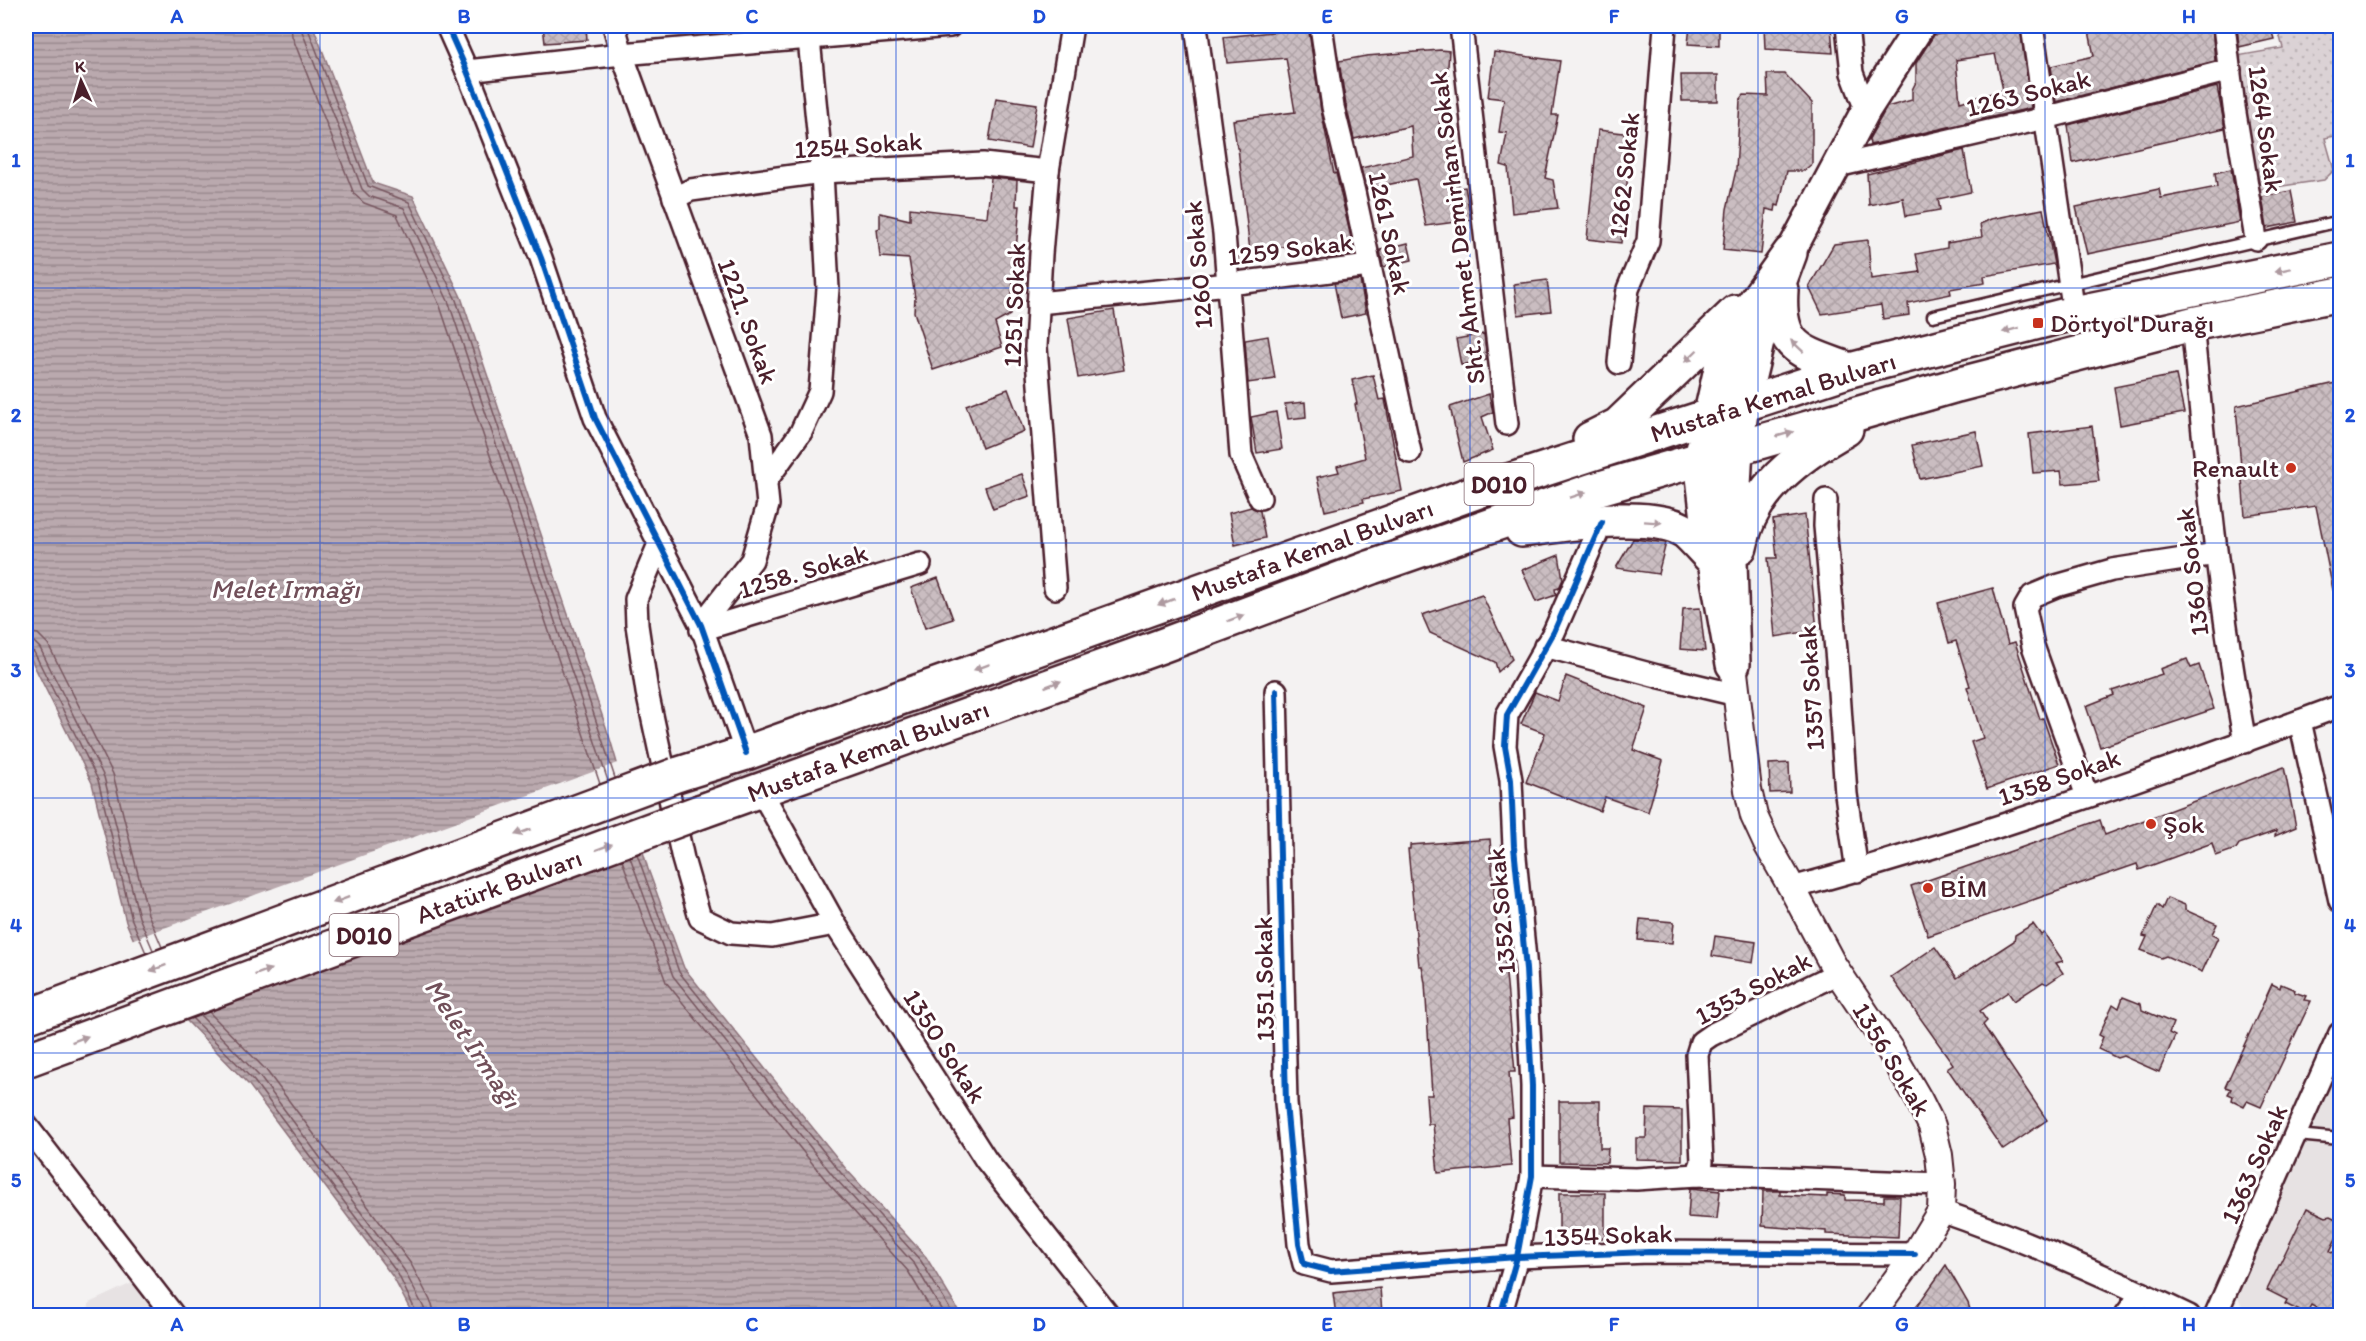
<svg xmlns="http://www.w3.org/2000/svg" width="2366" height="1341" font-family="Itim,sans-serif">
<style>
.built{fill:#e7e2e3}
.grass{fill:#dbd2d5;stroke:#927880;stroke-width:1.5}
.garden{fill:url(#garden-dots);stroke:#927880;stroke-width:1.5}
.water{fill:url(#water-rules);stroke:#8d727a;stroke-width:1.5}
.pier{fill:#f4f2f2}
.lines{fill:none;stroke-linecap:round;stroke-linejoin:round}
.shore{stroke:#77565f;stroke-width:1.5}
.building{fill:url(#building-cross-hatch);stroke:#4a1f2b;stroke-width:1.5;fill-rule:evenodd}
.service-casing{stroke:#4a1f2b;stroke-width:15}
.minor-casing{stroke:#4a1f2b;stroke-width:26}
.tertiary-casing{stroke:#4a1f2b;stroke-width:30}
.secondary-casing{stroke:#4a1f2b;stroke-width:33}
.trunk-casing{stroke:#4a1f2b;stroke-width:38}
.service{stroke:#fff;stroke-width:10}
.minor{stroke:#fff;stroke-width:21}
.tertiary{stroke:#fff;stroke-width:26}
.secondary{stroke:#fff;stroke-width:28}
.trunk{stroke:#fff;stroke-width:33}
.trunk-bridge-casing{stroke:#4a1f2b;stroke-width:38;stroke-linecap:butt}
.trunk-bridge{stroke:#fff;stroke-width:33}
.cycleway-casing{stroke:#fff;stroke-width:10}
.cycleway{stroke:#0057b8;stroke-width:6}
.oneway{fill:#ae9aa0}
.grid{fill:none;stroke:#1d4ed8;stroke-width:1.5;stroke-opacity:0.55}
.poi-dot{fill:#c8321e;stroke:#fff;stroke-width:2}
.labels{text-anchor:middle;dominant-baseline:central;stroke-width:6;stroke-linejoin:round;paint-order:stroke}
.shield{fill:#fff;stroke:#80626b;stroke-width:1.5}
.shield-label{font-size:24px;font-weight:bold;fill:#4a1f2b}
.street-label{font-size:26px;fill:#4a1f2b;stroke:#fff}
.poi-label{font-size:26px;fill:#4a1f2b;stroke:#fff;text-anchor:start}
.water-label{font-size:27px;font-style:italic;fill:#714f59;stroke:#fff}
.neatline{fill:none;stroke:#1d4ed8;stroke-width:2}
.grid-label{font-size:20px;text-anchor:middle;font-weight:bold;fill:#1d4ed8}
</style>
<defs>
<pattern id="garden-dots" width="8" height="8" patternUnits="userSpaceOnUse" patternTransform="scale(1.5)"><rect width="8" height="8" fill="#dbd2d5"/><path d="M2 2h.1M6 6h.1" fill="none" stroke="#bdb4b7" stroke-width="1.8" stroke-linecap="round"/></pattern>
<pattern id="water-rules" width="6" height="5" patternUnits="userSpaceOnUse" patternTransform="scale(1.5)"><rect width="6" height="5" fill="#baa9ae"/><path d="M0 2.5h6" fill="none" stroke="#99898e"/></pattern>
<pattern id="building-cross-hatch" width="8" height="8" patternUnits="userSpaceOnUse" patternTransform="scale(1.5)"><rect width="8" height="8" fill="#cabdc1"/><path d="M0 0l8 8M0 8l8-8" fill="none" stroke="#afa2a6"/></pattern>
</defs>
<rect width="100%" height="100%" fill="#f4f2f2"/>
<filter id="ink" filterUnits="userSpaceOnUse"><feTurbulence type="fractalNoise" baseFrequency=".0167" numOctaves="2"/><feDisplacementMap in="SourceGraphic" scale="12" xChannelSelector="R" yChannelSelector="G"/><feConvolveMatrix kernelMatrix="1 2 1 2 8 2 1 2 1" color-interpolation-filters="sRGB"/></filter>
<g filter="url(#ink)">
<g class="built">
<path d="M2340,1064v251h-91l-4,-2 -9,-19z"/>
<path d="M145,1277l28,39h-85l1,-13z"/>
</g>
<path class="grass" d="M1668,438l3,13 -239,75 -134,46 -23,9 -33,19 -527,189 -7,-13z"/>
<path class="garden" d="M2277,26h63v109l-15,3 9,32 -10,10 -69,10 -18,-134 46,-8z"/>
<path class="water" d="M26,26h287l60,157 40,13 48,101 149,442 38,130 36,99 162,201 80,88 35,58h-548l-20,-38 -144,-192 -95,-98 -28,-65 -34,-139 -66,-134z"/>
<path class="pier" d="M620,762l26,89 -465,169 -29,-31 -21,-49z"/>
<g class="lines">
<g class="shore">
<path d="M291,26l1,10 62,158 10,9 33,12 43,91 160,478"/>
<path d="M300,26l62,163 7,7 35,12 45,95 159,478"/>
<path d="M307,26l61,160 41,16 47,98 159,478"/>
<path d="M26,632l12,2 10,10 65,130 35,140 14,33"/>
<path d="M26,641l8,1 6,6 64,129 35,140 14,33"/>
<path d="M26,648l8,4 64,128 34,140 14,33"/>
<path d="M637,854l42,118 162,201 80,88 33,55"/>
<path d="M630,857l43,119 162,202 80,87 30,51"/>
<path d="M622,860l44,122 163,202 79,87 27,45"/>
<path d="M209,1012l57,58 145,194 21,40 3,12"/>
<path d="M200,1015l60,62 144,193 20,38 2,8"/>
<path d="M192,1018l62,63 144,193 20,42"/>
</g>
</g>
<g class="building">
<path d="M543,26h43l1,14 -42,3z"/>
<path d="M1280,26h28l13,84 13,64 2,-1 19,82 -29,2 -4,-15 -72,9 -12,-103h-1l-4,-28 62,-8 -9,-54 -59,5 -3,-26 57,-6z"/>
<path d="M1690,26h29v20l-31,-2z"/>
<path d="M1764,26h67l2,27 -68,-4z"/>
<path d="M1993,26h27l11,82 -161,37 -1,-6 18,-32 25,-7v-10l4,-8v-19l18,-28zM1995,54l8,36 -43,12 -4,-42z"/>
<path d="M2088,26h124l3,35 -159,41 -5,-36 43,-10z"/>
<path d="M2237,26h33l4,13 -35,8z"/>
<path d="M1440,50l9,1 -2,32h-6l-2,50 15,-1 5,56 6,-1 6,33 -45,6 -10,-47 -50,10 -5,-21 52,-12 -2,-30 -57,13 -8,-34 -7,-44 27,-5z"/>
<path d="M1494,52l66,9 -8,54h6l-13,63 8,2 5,28 -46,5 -4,-46 -7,-2 6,-32 -8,-1 5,-33 -16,-2z"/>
<path d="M1767,74h18l27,29v61l-9,7h-16l-8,35 -3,-1 -1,6 -9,-2 -5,45 -38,-4 4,-41 9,-39 4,-70 4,-5 24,1z"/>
<path d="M1681,75h37v26h-36z"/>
<path d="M2217,87l8,41 -152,35 -5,-38z"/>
<path d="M996,98l41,6 -7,44 -41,-7z"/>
<path d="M1598,130l34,4 -11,109 -34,-4z"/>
<path d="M1964,150l7,42 -33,7 2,11 -34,6 -3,-18 -34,7 -2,-31z"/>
<path d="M2231,169l9,53 -153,32 -11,-47 83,-18 2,9 56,-11 -2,-14z"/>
<path d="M991,178l26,2 -1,26h4l-10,109 -15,8 7,24 -69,23 -19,-58 1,-14 -6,-39 -29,-2 -3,-28 3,-1v-15l30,7v-12l77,9z"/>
<path d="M2291,191l6,31 -30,6 -5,-31z"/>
<path d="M2043,209l11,55 -70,12 1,7 -35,6 1,5 -43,9 1,12 -26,4 -2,-14 -59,9 -13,-27 25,-43 34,-4 3,39 49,-7 -4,-18 31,-6v-5l35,-6 -2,-13 11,-5z"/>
<path d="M1408,243l4,17 -29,7 -3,-17z"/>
<path d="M1360,280l6,33 -25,5 -7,-35z"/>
<path d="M1547,280l4,31 -33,4 -4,-31z"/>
<path d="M1114,310l10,60 -46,8 -10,-60z"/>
<path d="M1484,334l3,26 -26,5 -5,-26z"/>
<path d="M1268,336l7,43 -27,4 -3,-43z"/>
<path d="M1373,375l6,25 6,-1 17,92 -39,8 1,3 -39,9 -8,-34 22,-5 -2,-6 28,-8 -10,-54h2l-5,-24z"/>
<path d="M2176,375l8,38 -64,12 -6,-38z"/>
<path d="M2340,382v207l-7,1 -17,-84 -71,10 -9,-110z"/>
<path d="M1008,389l16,42 -42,17 -16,-43z"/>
<path d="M1489,394l4,18 -11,5 11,33 -30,12 -13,-55z"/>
<path d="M1305,402l1,15 -18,2 -3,-15z"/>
<path d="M1276,412l6,37 -25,4 -6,-36z"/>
<path d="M2092,426l7,55 -36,3 -2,-13 -28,2 -4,-39z"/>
<path d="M1976,431l7,35 -63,13 -8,-34z"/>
<path d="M1022,474l8,22 -37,13 -8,-22z"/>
<path d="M1251,507l9,4 5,27 -30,7 -6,-32z"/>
<path d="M1805,515l12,115 -42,7 -7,-79h9l-4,-38z"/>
<path d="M1633,539l33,4 -8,31 -42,-6z"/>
<path d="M1559,555l4,24 -4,9 -4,1 1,6 -20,7 -14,-32z"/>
<path d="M938,578l15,41 -28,9 -14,-40z"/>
<path d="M1993,588l15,56 7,-2 25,77 3,-1 16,46 -72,25 -16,-47 12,-4 -16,-51 3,-1 -14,-45 -7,2 -11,-40z"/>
<path d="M1482,595l30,64 -14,13 -3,-10 -65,-29 -8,-18z"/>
<path d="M1700,608l5,43 -25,-2 3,-40z"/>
<path d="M2187,659l4,9 8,-3 15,44 -114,38 -14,-41 28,-11 -2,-4 50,-17 -2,-5z"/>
<path d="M1566,676l81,32 -14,42 30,11 -15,51 -43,-15 -5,14 -74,-29 19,-49 -24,-9 14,-32 23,9z"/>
<path d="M1789,763l1,29 -20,1 -1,-29z"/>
<path d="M2284,767l12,60 -21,9 1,-5 -37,13 -3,5 -20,7 -4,-13 -73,27 -2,-6 -209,72 -17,-50 189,-66 5,15z"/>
<path d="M1490,839l8,103h5l12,130h-6l4,45 -6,1 4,48 -73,7 -5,-49h-5l-2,-29h6l-7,-112 -3,-17h-3l-11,-117h2v-4z"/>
<path d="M2167,898l18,7v5l32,14 -5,10 6,3 -16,35 -36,-16 -5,2 -20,-8 6,-13 -4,-1 14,-31 5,4z"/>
<path d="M1640,919l34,3 -2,21 -34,-3z"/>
<path d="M2033,924l8,11 3,-2 19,28 -7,2 7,10 -16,11 -4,-2 -29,19 -6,-9 -28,19 7,10 -4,4 64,95 -44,30 -56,-82 6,-4 -62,-87 44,-30 22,31 57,-37 1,-6z"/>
<path d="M1715,936l41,6 -3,21 -41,-7z"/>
<path d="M2272,984l8,4 1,-4 14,6 -1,2 12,4 -2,4 7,1 -50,106 -14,-6 -3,5 -12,-6 1,-4 -5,-2 3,-5 -6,-2z"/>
<path d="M2123,997l18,7 1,6 31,13 -4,10 6,3 -16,36 -36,-16 -6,2 -19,-9 5,-12 -4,-2 14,-31 6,4z"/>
<path d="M1559,1101h41v47h8l-1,15 -48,-1z"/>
<path d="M1647,1109l35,1v50l-46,-1v-21h10z"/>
<path d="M1690,1188l30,3 -3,28 -29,-2z"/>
<path d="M1763,1191h17v4l47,2v-3l18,1v5l39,1v-5h16l-2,41 -72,-3v-3l-64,-5z"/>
<rect x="1559" y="1193" width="46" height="45"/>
<path d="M2307,1208l19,9 4,-1 10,5v9l-10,21 10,5v60h-9l-20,-11 -5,9 -21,-10 2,-4 -20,-10z"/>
<path d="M1946,1265l22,38 4,13h-62z"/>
<path d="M1380,1288l2,25 -46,3 -3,-23z"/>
</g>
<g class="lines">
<defs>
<g id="service">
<path d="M1933,316l407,-95"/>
<path d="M2297,1135l43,4"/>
</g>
<g id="minor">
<path d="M447,26l20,45 74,187 54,160 106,207 45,128"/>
<path d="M614,26l8,28 139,381 7,70 -16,55 -51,65"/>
<path d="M1196,26l28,207 17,222 19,43"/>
<path d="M1321,26l12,81 21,85 56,260"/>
<path d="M1461,26l46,398"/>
<path d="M1847,26l5,47 14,37"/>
<path d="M2032,26l42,287"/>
<path d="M2224,26l10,81 22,132"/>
<path d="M467,71l155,-17 328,-28"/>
<path d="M1837,166l208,-48 185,-48"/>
<path d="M674,198l17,-8 131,-18 161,-8 65,7"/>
<path d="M1038,303l191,-19 140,-18"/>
<path d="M2192,324c14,140 27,279 53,418"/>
<path d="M1619,363l3,-33 6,-41 20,-48 17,-215"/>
<path d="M766,481l35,-49 19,-41 8,-102 -6,-117 -13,-133"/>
<path d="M1826,500l-1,26 12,136 9,132 11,77"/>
<path d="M659,544l-23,55 1,26 10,67 36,167 17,59 31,15 41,3 63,-12"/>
<path d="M1055,588l-19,-241 5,-93 7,-83 24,-145"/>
<path d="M701,630l219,-66"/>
<path d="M1545,646l112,30 80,19"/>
<path d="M1276,691l10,412 13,141 5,20 27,7 186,-14 132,-5 266,2"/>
<path d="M2300,721l40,180"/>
<path d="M760,789l75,135 151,236 123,156"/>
<path d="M2087,796l-54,-150 -8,-38 7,-12 24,-10 56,-16 104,-16"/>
<path d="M1792,888c186,-50 368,-115 548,-182"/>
<path d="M26,1125l148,191"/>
<path d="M1697,1175l245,9"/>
<path d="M1532,1176l104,3 61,-4 5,-13 -5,-107 4,-13 10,-7 127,-62"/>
<path d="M1941,1211c84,29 168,66 248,105"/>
<path d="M1500,1316l17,-59 15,-81v-90l-6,-117 -12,-122 -3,-67 -6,-34 2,-31 47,-83 48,-110"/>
<path d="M2125,1316l17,-23"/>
<path d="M2215,1316l125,-283"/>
</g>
<path id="tertiary" d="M1733,664l15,126 6,26 13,28 25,44 41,77 57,85 29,50 13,26 7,29 3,29 -1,27 -26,43 -45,62"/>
<path id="secondary" d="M1790,253l76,-143 54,-84"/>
<g id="trunk">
<path d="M1790,253l-33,89 -15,63 -6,43 -6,113 3,103 -24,-136 -8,-69 23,-104 13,-28z"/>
<path d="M1781,290c-4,60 21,62 69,80"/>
<path d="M1590,439l28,-14 118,-113"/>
<path d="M1522,530c38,-5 133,-21 164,2 10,9 19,20 29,30"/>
<path d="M1740,547c10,-56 59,-92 106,-118"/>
<path d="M676,775l70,-22 741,-265 363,-118 224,-57 266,-54"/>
<path d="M702,811l459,-165 211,-79 221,-77 364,-105 235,-61 148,-30"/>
</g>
</defs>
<use href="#service" class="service-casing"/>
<use href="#minor" class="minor-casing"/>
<use href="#tertiary" class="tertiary-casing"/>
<use href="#secondary" class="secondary-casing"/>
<use href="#trunk" class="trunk-casing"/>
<use href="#service" class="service"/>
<use href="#minor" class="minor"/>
<use href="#tertiary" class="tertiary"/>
<use href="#secondary" class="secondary"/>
<use href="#trunk" class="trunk"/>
<defs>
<g id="trunk-bridge">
<path d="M26,1017l650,-242"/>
<path d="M26,1060l676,-249"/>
</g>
</defs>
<use href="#trunk-bridge" class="trunk-bridge-casing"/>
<use href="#trunk-bridge" class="trunk-bridge"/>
<defs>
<g id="cycleway">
<path d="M447,26l20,45 74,187 54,160 106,207 45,128"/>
<path d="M1276,691l10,412 13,141 5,20 27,7 186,-14 132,-5 266,2"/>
<path d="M1500,1316l17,-59 15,-81v-90l-6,-117 -12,-122 -3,-67 -6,-34 2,-31 47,-83 48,-110"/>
</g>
</defs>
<use href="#cycleway" class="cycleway-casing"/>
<use href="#cycleway" class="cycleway"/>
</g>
<defs><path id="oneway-solid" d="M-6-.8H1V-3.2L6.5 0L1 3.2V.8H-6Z" transform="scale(1.5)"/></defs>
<g class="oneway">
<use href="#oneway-solid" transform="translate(2283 270) rotate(168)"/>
<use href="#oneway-solid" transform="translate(2011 330) rotate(165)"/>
<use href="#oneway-solid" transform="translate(1797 346) rotate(-137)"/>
<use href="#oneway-solid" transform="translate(1691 356) rotate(136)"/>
<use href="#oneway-solid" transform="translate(1785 434) rotate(-16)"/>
<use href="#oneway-solid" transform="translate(1578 495) rotate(-19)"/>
<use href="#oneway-solid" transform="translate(1653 522) rotate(4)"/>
<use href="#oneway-solid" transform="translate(1166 602) rotate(160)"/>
<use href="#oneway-solid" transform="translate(1236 618) rotate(-20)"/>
<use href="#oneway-solid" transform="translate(982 667) rotate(160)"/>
<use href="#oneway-solid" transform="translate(1053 684) rotate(-20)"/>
<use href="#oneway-solid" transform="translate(523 832) rotate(160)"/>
<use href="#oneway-solid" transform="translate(604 847) rotate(-20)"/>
<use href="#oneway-solid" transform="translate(341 900) rotate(160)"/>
<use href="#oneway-solid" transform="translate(158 968) rotate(160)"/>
<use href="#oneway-solid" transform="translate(263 972) rotate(-20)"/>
<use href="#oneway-solid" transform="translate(80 1039) rotate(-20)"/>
</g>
</g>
<path class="grid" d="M320,26v1290M608,26v1290M896,26v1290M1183,26v1290M1470,26v1290M1758,26v1290M2045,26v1290M26,288h2314M26,543h2314M26,798h2314M26,1053h2314"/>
<g class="poi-dot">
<rect x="2032" y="317" width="12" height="12" rx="3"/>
<circle cx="2291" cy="468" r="6"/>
<circle cx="2151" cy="824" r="6"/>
<circle cx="1928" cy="888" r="6"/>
</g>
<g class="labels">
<g class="shield">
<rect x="1464.5" y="463" width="69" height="42" rx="4.5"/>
<rect x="329.5" y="914" width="69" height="42" rx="4.5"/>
</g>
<g class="shield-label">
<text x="1499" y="484">D010</text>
<text x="364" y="935">D010</text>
</g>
<g class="street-label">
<text transform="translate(2028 93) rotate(-14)">1263 Sokak</text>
<text transform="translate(2266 129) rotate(82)">1264 Sokak</text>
<text transform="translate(858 145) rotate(-4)">1254 Sokak</text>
<text transform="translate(1624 175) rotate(-84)">1262 Sokak</text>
<text transform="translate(1457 228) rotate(-97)">Sht. Ahmet Demirhan Sokak</text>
<text transform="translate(1390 233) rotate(78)">1261 Sokak</text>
<text transform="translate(1290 249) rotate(-7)">1259 Sokak</text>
<text transform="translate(1198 265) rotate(-95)">1260 Sokak</text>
<text transform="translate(1014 305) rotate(-88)">1251 Sokak</text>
<text transform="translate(748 321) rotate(70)">1221. Sokak</text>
<text transform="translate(1773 397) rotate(-17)">Mustafa Kemal Bulvarı</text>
<text transform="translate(1312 550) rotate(-20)">Mustafa Kemal Bulvarı</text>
<text transform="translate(803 571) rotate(-17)">1258. Sokak</text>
<text transform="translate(2192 572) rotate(-97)">1360 Sokak</text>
<text transform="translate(1811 688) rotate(-94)">1357 Sokak</text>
<text transform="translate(868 751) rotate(-20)">Mustafa Kemal Bulvarı</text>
<text transform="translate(2059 777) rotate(-19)">1358 Sokak</text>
<text transform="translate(499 886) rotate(-20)">Atatürk Bulvarı</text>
<text transform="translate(1501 911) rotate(-95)">1352 Sokak</text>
<text transform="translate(1264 979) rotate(-91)">1351 Sokak</text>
<text transform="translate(1753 988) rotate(-28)">1353 Sokak</text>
<text transform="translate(945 1046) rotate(57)">1350 Sokak</text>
<text transform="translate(1892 1059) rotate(59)">1356 Sokak</text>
<text transform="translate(2254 1164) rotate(-66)">1363 Sokak</text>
<text transform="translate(1608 1235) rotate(-2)">1354 Sokak</text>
</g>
<g class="poi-label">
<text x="2050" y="323">Dörtyol Durağı</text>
<text x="2279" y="468" text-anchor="end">Renault</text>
<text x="2163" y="824">Şok</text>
<text x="1940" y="888">BİM</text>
</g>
<g class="water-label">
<text x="285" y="588">Melet Irmağı</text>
<text transform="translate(473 1043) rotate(56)">Melet Irmağı</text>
</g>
</g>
<rect width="2366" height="1341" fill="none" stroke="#fff" stroke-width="66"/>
<g transform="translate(81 81) rotate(356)" stroke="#ffffff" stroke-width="4.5" paint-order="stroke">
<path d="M0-4.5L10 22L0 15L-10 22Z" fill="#4a1f2b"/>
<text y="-9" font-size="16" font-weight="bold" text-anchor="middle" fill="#4a1f2b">K</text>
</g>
<rect x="33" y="33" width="2300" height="1275" class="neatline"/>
<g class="grid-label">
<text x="177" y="23">A</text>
<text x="464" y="23">B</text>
<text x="752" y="23">C</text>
<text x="1039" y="23">D</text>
<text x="1327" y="23">E</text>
<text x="1614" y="23">F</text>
<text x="1902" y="23">G</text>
<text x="2189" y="23">H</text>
<text x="16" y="167">1</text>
<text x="2350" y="167">1</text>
<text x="16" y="422">2</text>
<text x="2350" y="422">2</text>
<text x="16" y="677">3</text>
<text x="2350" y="677">3</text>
<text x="16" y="932">4</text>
<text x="2350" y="932">4</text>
<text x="16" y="1187">5</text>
<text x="2350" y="1187">5</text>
<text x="177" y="1331">A</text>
<text x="464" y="1331">B</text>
<text x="752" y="1331">C</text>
<text x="1039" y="1331">D</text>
<text x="1327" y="1331">E</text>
<text x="1614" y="1331">F</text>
<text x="1902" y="1331">G</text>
<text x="2189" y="1331">H</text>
</g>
</svg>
